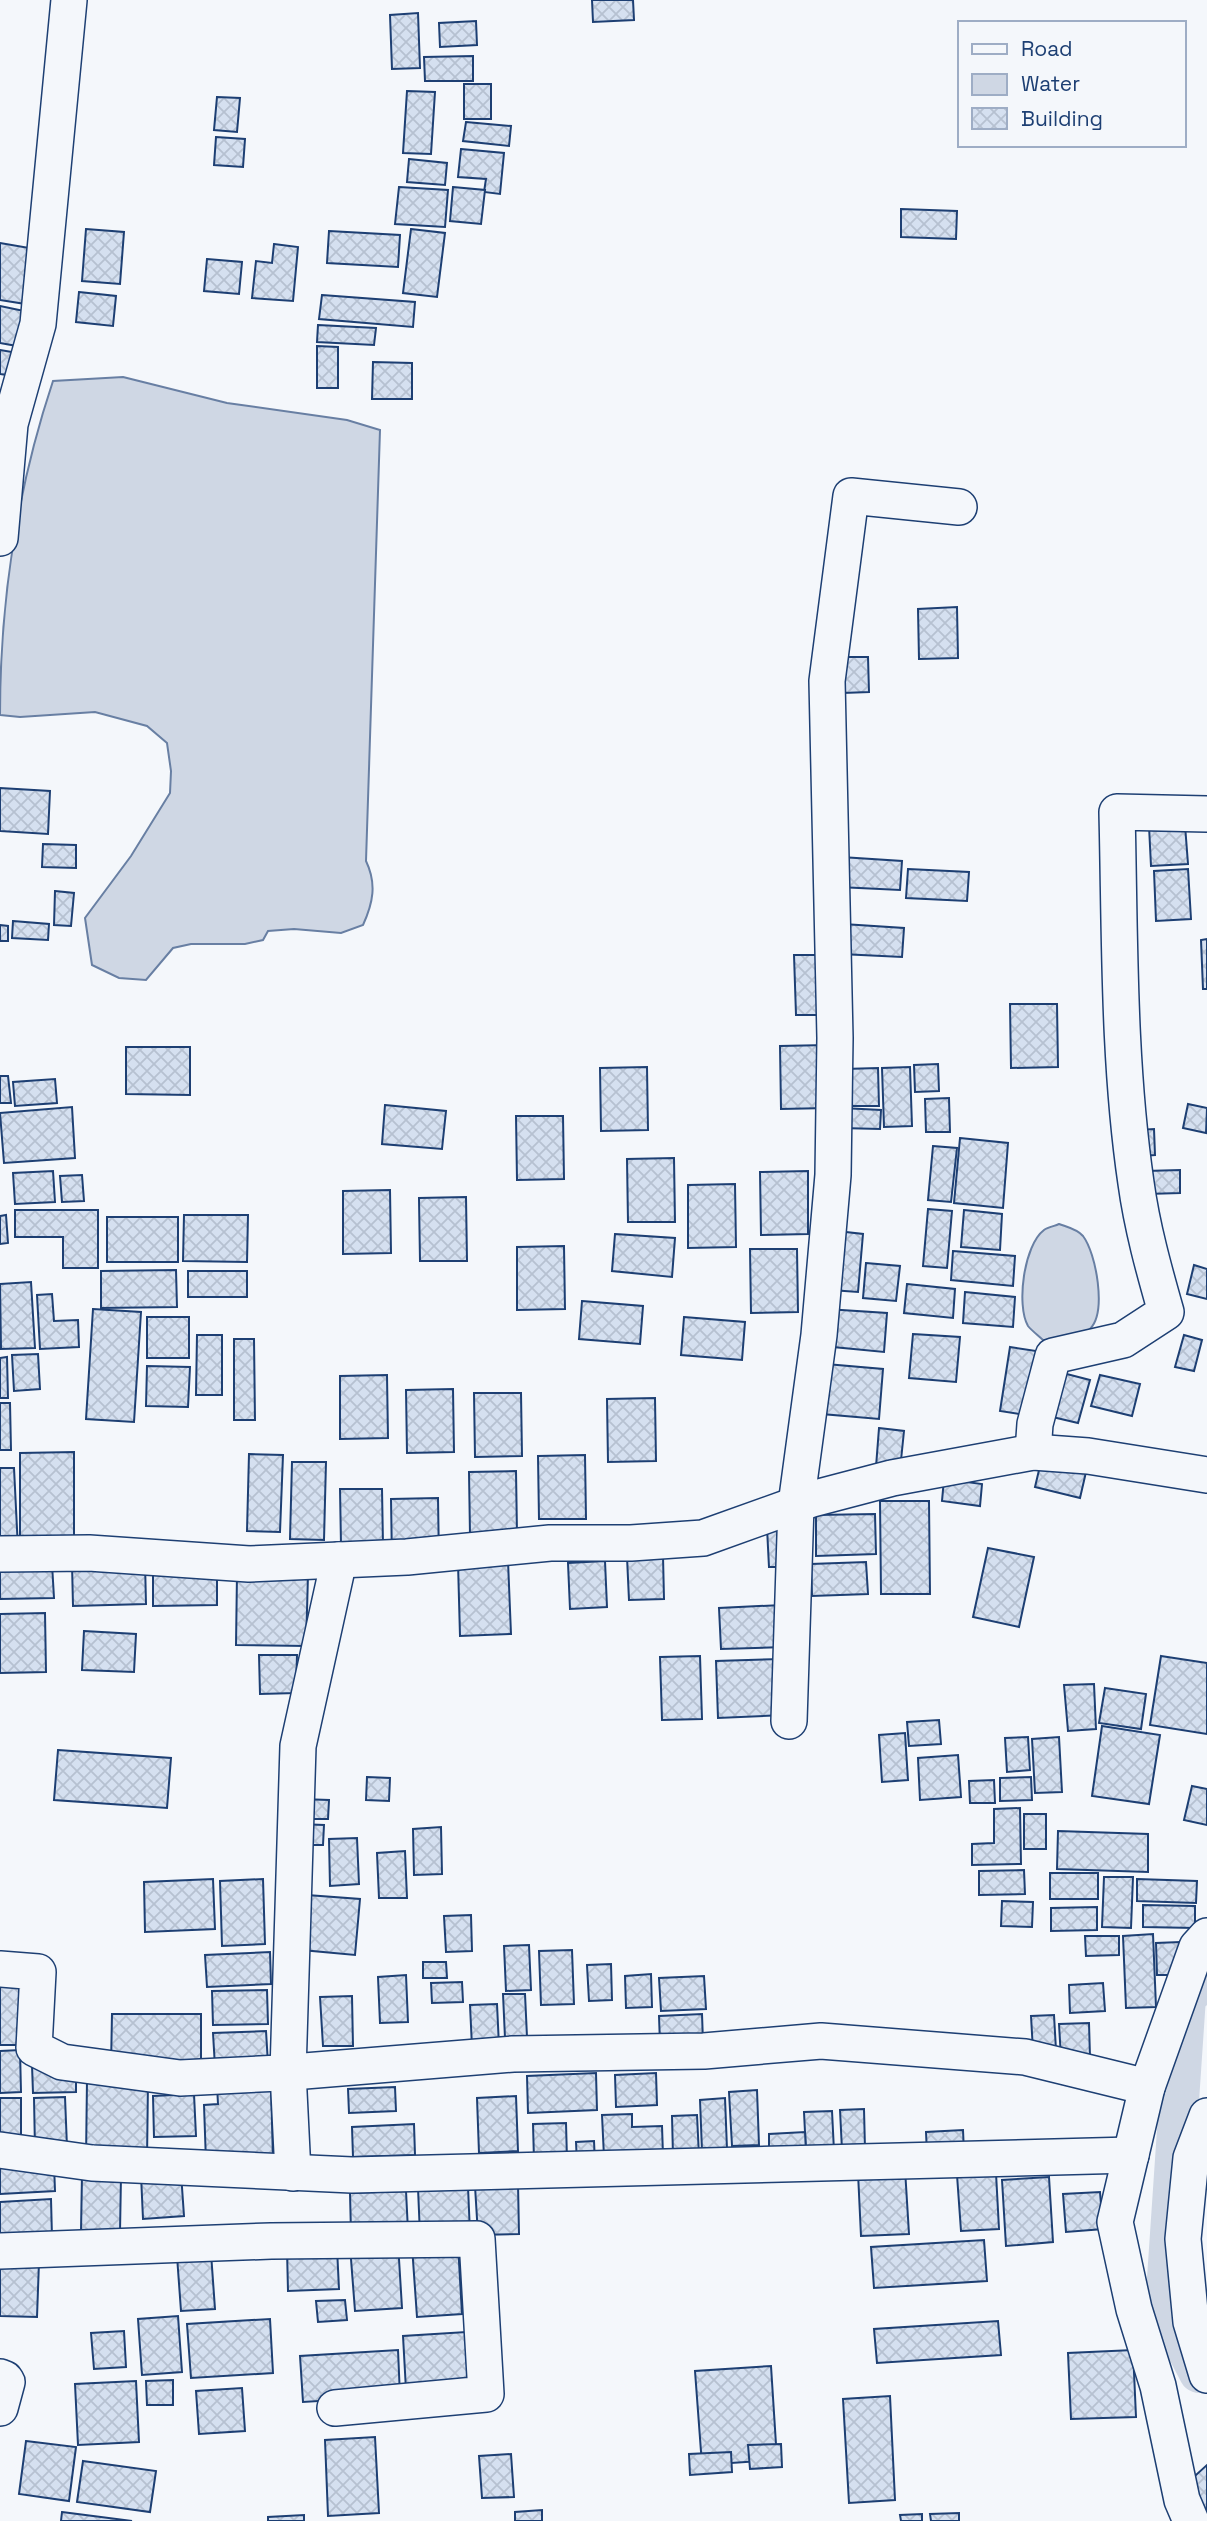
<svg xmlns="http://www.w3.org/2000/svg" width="1207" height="2521" font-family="'Space Grotesk',sans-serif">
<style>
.water{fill:#cfd7e4;stroke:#687fa3;stroke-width:2}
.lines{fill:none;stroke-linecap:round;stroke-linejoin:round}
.canal{stroke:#cfd7e4;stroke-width:40}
.building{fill:url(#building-cross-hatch);stroke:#1d3f73;stroke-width:2}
.minor-casing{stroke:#1d3f73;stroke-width:38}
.minor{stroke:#f4f7fb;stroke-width:35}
</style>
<defs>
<pattern id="building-cross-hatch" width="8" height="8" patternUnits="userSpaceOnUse" patternTransform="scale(1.75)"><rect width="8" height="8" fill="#d5e0f0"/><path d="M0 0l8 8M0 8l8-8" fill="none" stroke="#b6c1d1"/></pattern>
</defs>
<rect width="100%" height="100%" fill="#f4f7fb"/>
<g class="water">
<path d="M123,377l104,26 120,17 33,10 -14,431c11,23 7,42 -3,64l-22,8 -47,-4 -26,2 -5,9 -18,4h-54l-18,4 -27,32 -27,-2 -27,-13 -7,-47 46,-62 39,-63 1,-22 -4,-28 -20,-17 -52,-14 -75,5 -20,-2c0,-112 17,-226 53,-334z"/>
<path d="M1059,1224c8,3 18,5 24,12 13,17 24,76 7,93 -12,12 -30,11 -46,12 -5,-5 -12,-10 -16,-15 -12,-21 -4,-81 16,-96 4,-3 11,-4 15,-6z"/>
</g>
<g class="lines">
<path class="canal" d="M1199,2373l-34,-65 21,-311 21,-19"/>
</g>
<g class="building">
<path d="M592,0h41l1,20 -41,2z"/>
<path d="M418,13l2,55 -28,1 -2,-54z"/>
<path d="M476,21l1,24 -37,2 -1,-24z"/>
<path d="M473,56v25h-48l-1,-24z"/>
<rect x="464" y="84" width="27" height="35"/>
<path d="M407,91l28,1 -4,62 -28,-1z"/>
<path d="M217,97l23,1 -3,34 -23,-2z"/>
<path d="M466,122l45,4 -2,20 -46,-5z"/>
<path d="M216,137l29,2 -2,28 -29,-2z"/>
<path d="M461,149l43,4 -4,41 -16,-2 2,-13 -28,-2z"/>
<path d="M409,159l38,4 -2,22 -38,-3z"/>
<path d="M399,187l49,3 -3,37 -50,-3z"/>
<path d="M453,187l32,3 -4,34 -31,-3z"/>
<path d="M901,209l56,2 -1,28 -55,-2z"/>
<path d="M86,229l38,3 -4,52 -38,-3z"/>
<path d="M411,229l34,4 -8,64 -34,-4z"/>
<path d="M329,231l71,4 -2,32 -71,-4z"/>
<path d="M0,243l41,7 -9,55 -32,-5z"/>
<path d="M274,244l24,3 -5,54 -41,-3 4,-37 16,2z"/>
<path d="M207,259l35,3 -3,32 -35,-3z"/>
<path d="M79,292l37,4 -3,30 -37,-4z"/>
<path d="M322,295l93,7 -2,25 -94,-8z"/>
<path d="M0,306l24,5 -7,35 -17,-3z"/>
<path d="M318,325l58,3 -2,17 -57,-3z"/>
<path d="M317,346l21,1v41h-21z"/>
<path d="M0,350l18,3 -4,23 -14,-2z"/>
<path d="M373,362l39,1v36h-40z"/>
<path d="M957,607l1,51 -39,1 -1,-50z"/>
<path d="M841,657h27l1,35 -26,1z"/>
<path d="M0,788l50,3 -2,43 -48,-3z"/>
<path d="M1185,825l3,39 -37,2 -2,-40z"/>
<path d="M43,844l33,1v23l-34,-1z"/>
<path d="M841,857l61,4 -2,29 -61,-3z"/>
<path d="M908,869l61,3 -2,29 -61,-3z"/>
<path d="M1188,869l3,50 -35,2 -2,-50z"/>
<path d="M55,891l19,2 -3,33 -17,-1z"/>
<path d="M13,921l36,3 -1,16 -36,-2z"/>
<path d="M843,924l61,4 -2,29 -61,-3z"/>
<path d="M0,925l8,1v15h-8z"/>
<path d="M1207,939v50h-4l-2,-49z"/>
<path d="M794,955h30l2,60h-30z"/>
<path d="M1010,1004h47l1,63 -47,1z"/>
<path d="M827,1045l1,63 -47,1 -1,-63z"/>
<path d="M126,1047h64v48l-64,-1z"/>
<path d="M938,1064l1,27 -24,1 -1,-27z"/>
<path d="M647,1067l1,63 -47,1 -1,-63z"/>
<path d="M910,1067l2,59 -28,1 -2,-59z"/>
<path d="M878,1068l1,38h-35v-37z"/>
<path d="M0,1076h8l3,27h-11z"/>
<path d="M55,1079l2,24 -42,3 -2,-24z"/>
<path d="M949,1098l1,34h-24l-1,-33z"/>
<path d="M1188,1104l19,4 -1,25 -23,-5z"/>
<path d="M385,1105l61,6 -4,38 -60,-5z"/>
<path d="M72,1107l3,51 -71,5 -4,-50z"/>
<path d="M842,1108l39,2 -1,19 -39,-1z"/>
<path d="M516,1116h47l1,63 -47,1z"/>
<path d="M1154,1129l1,26 -15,1 -2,-26z"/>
<path d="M960,1138l48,5 -5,65 -49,-5z"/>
<path d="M933,1146l24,2 -6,54 -23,-2z"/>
<path d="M674,1158l1,64h-47l-1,-63z"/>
<path d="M1180,1170v23l-33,1 -1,-23z"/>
<path d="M53,1171l2,31 -40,2 -2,-31z"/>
<path d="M808,1171v63l-47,1 -1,-63z"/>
<path d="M82,1175l2,26 -22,1 -2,-26z"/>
<path d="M735,1184l1,63 -48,1v-63z"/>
<path d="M390,1190l1,63 -48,1v-63z"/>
<path d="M466,1197l1,64h-47l-1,-63z"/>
<path d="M928,1209l24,2 -5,57 -24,-2z"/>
<path d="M15,1210h83v58h-35v-31h-48z"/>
<path d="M964,1210l38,4 -2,36 -39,-3z"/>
<path d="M6,1215l2,28 -8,1v-28z"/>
<path d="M184,1215h64l-1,47 -64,-1z"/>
<rect x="107" y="1217" width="71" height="45"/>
<path d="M837,1231l26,3 -5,58 -27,-2z"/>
<path d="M615,1234l60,4 -3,39 -60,-6z"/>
<path d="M564,1246l1,63 -48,1v-63z"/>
<path d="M750,1249h47l1,63 -47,1z"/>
<path d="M953,1251l62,5 -2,30 -62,-6z"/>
<path d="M866,1263l34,3 -4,35 -33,-3z"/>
<path d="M1194,1265l13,4v30l-20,-5z"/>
<path d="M176,1270l1,37 -76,1v-37z"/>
<rect x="188" y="1271" width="59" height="26"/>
<path d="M31,1282l4,66 -34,1 -1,-65z"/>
<path d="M907,1284l48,5 -2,29 -49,-5z"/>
<path d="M965,1292l50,5 -2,30 -50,-4z"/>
<path d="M52,1294l2,27 24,-1 1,27 -39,2 -3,-54z"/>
<path d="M582,1301l61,5 -3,38 -61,-5z"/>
<path d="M93,1309l48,3 -7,110 -48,-3z"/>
<path d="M826,1309l61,4 -3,39 -61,-6z"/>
<rect x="147" y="1317" width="42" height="41"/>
<path d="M684,1317l61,5 -3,38 -61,-5z"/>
<path d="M913,1334l47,3 -4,45 -47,-4z"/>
<path d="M197,1335h25v60h-26z"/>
<path d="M1184,1335l18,5 -8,31 -19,-4z"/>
<path d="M234,1339h20l1,81h-21z"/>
<path d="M1010,1347l33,5 -10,64 -33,-5z"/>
<path d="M38,1354l2,35 -26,2 -2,-36z"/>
<path d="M7,1357l1,41h-8v-40z"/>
<path d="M826,1364l57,5 -4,50 -57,-5z"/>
<path d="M147,1366l43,1 -2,40 -42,-1z"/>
<path d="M1055,1371l35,9 -12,43 -34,-8z"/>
<path d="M387,1375l1,63 -48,1v-63z"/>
<path d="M1100,1375l40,9 -8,32 -41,-10z"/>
<path d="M453,1389l1,63 -47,1 -1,-63z"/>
<path d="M474,1393h47l1,63 -47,1z"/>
<path d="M655,1398l1,63 -48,1 -1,-63z"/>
<path d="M0,1403h10l1,47h-11z"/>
<path d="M879,1428l25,3 -4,39 -24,-3z"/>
<path d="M1044,1449l45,10 -9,39 -45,-11z"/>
<path d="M74,1452v89h-54v-88z"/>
<path d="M249,1454l34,1 -3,77 -33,-1z"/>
<path d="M585,1455l1,64h-47l-1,-63z"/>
<path d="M292,1462h34l-2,78 -34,-1z"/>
<path d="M0,1468h14l4,81 -18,1z"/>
<path d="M516,1471l1,63 -47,1 -1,-63z"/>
<path d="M944,1479l38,5 -2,22 -38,-5z"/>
<path d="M340,1489h42l1,56h-42z"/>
<path d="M438,1498l1,63h-47l-1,-62z"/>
<path d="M880,1501h49l1,93h-49z"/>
<path d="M875,1514l1,40 -60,2v-41z"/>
<path d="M786,1527l2,40h-19l-2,-39z"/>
<path d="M988,1548l46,9 -15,70 -46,-10z"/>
<path d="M663,1556l1,43 -35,1 -2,-43z"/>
<path d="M508,1561l3,73 -51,2 -2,-73z"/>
<path d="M605,1561l2,46 -37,2 -2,-46z"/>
<path d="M145,1562l1,42 -73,2 -1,-42z"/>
<path d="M866,1562l2,32 -56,2 -1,-32z"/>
<path d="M52,1564l2,34 -54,1v-33z"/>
<path d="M153,1568h64v37l-64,1z"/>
<path d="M237,1574l71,1 -2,71 -70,-1z"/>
<path d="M782,1605l2,42 -63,2 -2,-41z"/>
<path d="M45,1613l1,59 -46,1v-59z"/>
<path d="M84,1631l52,3 -2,38 -52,-2z"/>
<path d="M259,1655h38l-1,38 -36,1z"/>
<path d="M700,1656l2,63 -40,1 -2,-63z"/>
<path d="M1161,1656l46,7v71l-57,-9z"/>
<path d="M782,1659l2,56 -66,3 -2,-57z"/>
<path d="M1094,1684l2,45 -28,2 -4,-46z"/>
<path d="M1105,1688l41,6 -5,35 -42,-6z"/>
<path d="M939,1720l2,24 -32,2 -2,-24z"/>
<path d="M1102,1726l58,9 -11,69 -57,-8z"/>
<path d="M905,1733l3,47 -26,2 -3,-47z"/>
<path d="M1028,1737l2,33 -23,2 -2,-34z"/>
<path d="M1059,1737l3,55 -27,1 -3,-54z"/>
<path d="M58,1750l113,8 -4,50 -113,-8z"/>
<path d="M958,1755l3,42 -41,3 -2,-42z"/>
<path d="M367,1777l23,1 -1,23 -23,-1z"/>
<path d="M1031,1777l1,23 -32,1v-23z"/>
<path d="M994,1780l1,23h-25l-1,-22z"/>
<path d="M1192,1786l15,3v36l-23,-5z"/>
<path d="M300,1799l29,1 -1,19h-28z"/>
<path d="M1020,1808l1,56 -49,1v-21l22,-1v-34z"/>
<rect x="1024" y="1814" width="22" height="35"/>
<path d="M298,1824l26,1 -1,20h-25z"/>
<path d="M441,1827l1,47 -28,1 -1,-46z"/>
<path d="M1058,1831l90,3v38l-91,-3z"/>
<path d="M357,1838l2,46 -29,2 -1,-47z"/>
<path d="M405,1851l2,47h-28l-2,-45z"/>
<path d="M1024,1870l1,24 -46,1v-24z"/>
<rect x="1050" y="1873" width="48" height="26"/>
<path d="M1104,1877h29l-2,51 -29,-1z"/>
<path d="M213,1879l2,50 -70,3 -1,-50z"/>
<path d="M263,1879l2,65 -43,2 -2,-65z"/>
<path d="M1137,1879l60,2 -1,22 -59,-2z"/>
<path d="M307,1895l53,4 -5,56 -53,-5z"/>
<path d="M1002,1901l31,1 -1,25 -31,-1z"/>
<path d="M1143,1905l52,1v22l-52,-1z"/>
<path d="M1097,1907v23l-46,1v-23z"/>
<path d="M471,1915l1,36 -26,1 -2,-36z"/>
<path d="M1153,1934l3,73 -30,1 -3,-72z"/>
<path d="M1085,1936h34v19l-33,1z"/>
<path d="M1180,1942l1,33h-24l-1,-32z"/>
<path d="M529,1945l2,45 -25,1 -2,-45z"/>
<path d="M572,1950l2,54 -33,1 -2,-54z"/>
<path d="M270,1952l1,32 -64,3 -2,-32z"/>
<path d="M423,1962h23l1,16h-24z"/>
<path d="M611,1964l1,36 -23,1 -2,-36z"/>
<path d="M651,1974l1,33 -26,1 -1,-32z"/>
<path d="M406,1975l2,47 -28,1 -2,-46z"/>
<path d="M704,1976l2,33 -45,2 -2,-33z"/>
<path d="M462,1982l1,20 -31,1 -1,-20z"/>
<path d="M32,1983l1,62h-33v-61z"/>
<path d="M1103,1983l2,28 -35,2 -1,-28z"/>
<path d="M267,1990l1,34 -55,1 -1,-34z"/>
<path d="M503,1994h22l2,43 -22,1z"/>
<path d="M352,1996l1,50h-30l-3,-49z"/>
<path d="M497,2004l2,42 -27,1 -2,-42z"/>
<path d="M112,2014h89v53l-90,-1z"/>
<path d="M702,2014l1,28 -43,2 -1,-28z"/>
<path d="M1054,2015l2,35 -23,1 -2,-35z"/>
<path d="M1089,2023l1,34 -29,1 -2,-34z"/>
<path d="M266,2031l2,33 -53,3 -2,-34z"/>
<path d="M20,2050l1,42 -21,1v-42z"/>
<path d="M32,2065l44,1v26l-43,1z"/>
<path d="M596,2073l1,37 -69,3 -1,-37z"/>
<path d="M656,2073l1,32 -41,2 -1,-32z"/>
<path d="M87,2080l61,1 -1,79 -61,-1z"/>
<path d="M271,2084l2,76 -67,2 -2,-57 14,-1 -1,-19z"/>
<path d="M395,2087l1,24 -47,2 -1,-24z"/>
<path d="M757,2090l2,55 -27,1 -3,-54z"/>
<path d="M194,2094l2,42 -42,1 -1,-41z"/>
<path d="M516,2096l2,55 -39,2 -2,-55z"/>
<path d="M65,2097l2,50 -32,2 -1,-51z"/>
<path d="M0,2098h21v45l-21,-1z"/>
<path d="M725,2098l2,51 -25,2 -2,-51z"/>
<path d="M864,2109l1,40 -23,1 -2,-40z"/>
<path d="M832,2111l2,40 -28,1 -2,-40z"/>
<path d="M632,2114v13l30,-1 1,29 -59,2 -2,-42z"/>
<path d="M697,2115l2,41h-26l-1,-40z"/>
<path d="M566,2123l1,36 -33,1 -1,-36z"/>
<path d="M414,2124l1,31 -62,2 -1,-30z"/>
<path d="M963,2130l1,23 -37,1 -1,-22z"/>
<path d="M805,2132l1,20 -37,2v-20z"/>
<path d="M594,2141l1,22 -18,1 -1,-22z"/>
<path d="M54,2164l1,27 -55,3v-27z"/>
<path d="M905,2169l4,65 -48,2 -3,-63z"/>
<path d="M181,2173l3,43 -41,3 -2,-44z"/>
<path d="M996,2173l3,56 -38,2 -4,-56z"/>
<path d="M82,2175l39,1 -1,56 -39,-1z"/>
<path d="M1049,2177l4,65 -47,4 -4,-66z"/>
<path d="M518,2184l1,50 -41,1 -3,-49z"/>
<path d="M468,2187l2,46 -50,2 -2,-47z"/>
<path d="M406,2191l2,40 -57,2 -1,-40z"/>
<path d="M1100,2192l3,37 -37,3 -3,-38z"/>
<path d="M51,2199l1,38 -52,3v-38z"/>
<path d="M984,2240l3,41 -113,7 -3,-41z"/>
<path d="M398,2243l4,65 -47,3 -5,-65z"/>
<path d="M458,2244l4,70 -45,3 -5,-71z"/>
<path d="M337,2248l2,41 -51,2 -1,-41z"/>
<path d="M211,2253l4,56 -34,2 -4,-55z"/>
<path d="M0,2260l39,2 -2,55 -37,-1z"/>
<path d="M345,2300l2,20 -29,2 -2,-21z"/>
<path d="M178,2316l4,56 -40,3 -4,-56z"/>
<path d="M270,2319l3,54 -82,5 -4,-54z"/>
<path d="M998,2321l3,34 -124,8 -3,-34z"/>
<path d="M124,2331l2,36 -32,2 -3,-36z"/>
<path d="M466,2332l3,53 -63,5 -3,-54z"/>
<path d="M398,2350l2,46 -97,6 -3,-46z"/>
<path d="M1133,2350l3,67 -65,2 -3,-66z"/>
<path d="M771,2366l6,94 -75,5 -7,-94z"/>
<path d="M173,2380v25h-26l-1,-24z"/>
<path d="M136,2381l3,61 -61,3 -3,-61z"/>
<path d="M242,2388l3,43 -46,3 -3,-43z"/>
<path d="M890,2396l5,104 -46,3 -6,-104z"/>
<path d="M375,2437l4,76 -51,3 -3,-76z"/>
<path d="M26,2441l50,6 -7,54 -50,-7z"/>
<path d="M781,2444l1,23 -32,2 -2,-24z"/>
<path d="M731,2452l1,20 -42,3 -1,-21z"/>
<path d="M511,2454l3,43 -32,1 -3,-42z"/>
<path d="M83,2461l73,10 -6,41 -73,-10z"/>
<path d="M1207,2465v54l-22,-34z"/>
<path d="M542,2510v11h-27v-9z"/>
<path d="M62,2512l70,9h-71z"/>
<path d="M959,2513v8h-28l-1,-7z"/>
<path d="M922,2514v7h-21l-1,-6z"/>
<path d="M304,2515v6h-36v-4z"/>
</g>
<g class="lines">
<defs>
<g id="minor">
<path d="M0,538l10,-114 28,-100 31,-324"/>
<path d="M1033,1452l2,-28 18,-68 70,-16 43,-28c-12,-42 -24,-85 -30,-129 -18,-123 -16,-247 -19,-371l90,2"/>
<path d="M0,1554l89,-1 160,11 158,-7 143,-14h81l72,-5 109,-39 80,-21 141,-26 55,4 119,19"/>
<path d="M789,1721l7,-216 23,-170 14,-160 2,-137 -8,-357 24,-185 108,11"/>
<path d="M0,1969l38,3 -4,76 28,14 118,16 100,-5 233,-19 191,-3 117,-10 204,16 122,30"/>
<path d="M1207,2116l-16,42 -8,81 8,83 16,53"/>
<path d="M0,2150l92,13 260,12 779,-20"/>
<path d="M293,2173l-5,-101 10,-326 41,-186"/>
<path d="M0,2251l271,-10 206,-2 9,155 -151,14"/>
<path d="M0,2377l5,2 2,3 -7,26"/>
<path d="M1191,2521l-9,-21 -24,-114 -24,-77 -19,-87 32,-135 50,-140 10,-11"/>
</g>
</defs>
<use href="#minor" class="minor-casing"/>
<use href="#minor" class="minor"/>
</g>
<rect x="958" y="21" width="228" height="126" fill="#f4f7fb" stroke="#9eadc5" stroke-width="2"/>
<rect x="972" y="44" width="35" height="10" fill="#f4f7fb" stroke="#9eadc5" stroke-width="2"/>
<text x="1021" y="56" font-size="21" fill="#1d3f73">Road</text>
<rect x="972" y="74" width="35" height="21" fill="#cfd7e4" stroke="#9eadc5" stroke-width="2"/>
<text x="1021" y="91" font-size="21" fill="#1d3f73">Water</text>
<rect x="972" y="108" width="35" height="21" fill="url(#building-cross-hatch)" stroke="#9eadc5" stroke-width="2"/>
<text x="1021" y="126" font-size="21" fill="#1d3f73">Building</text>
</svg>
